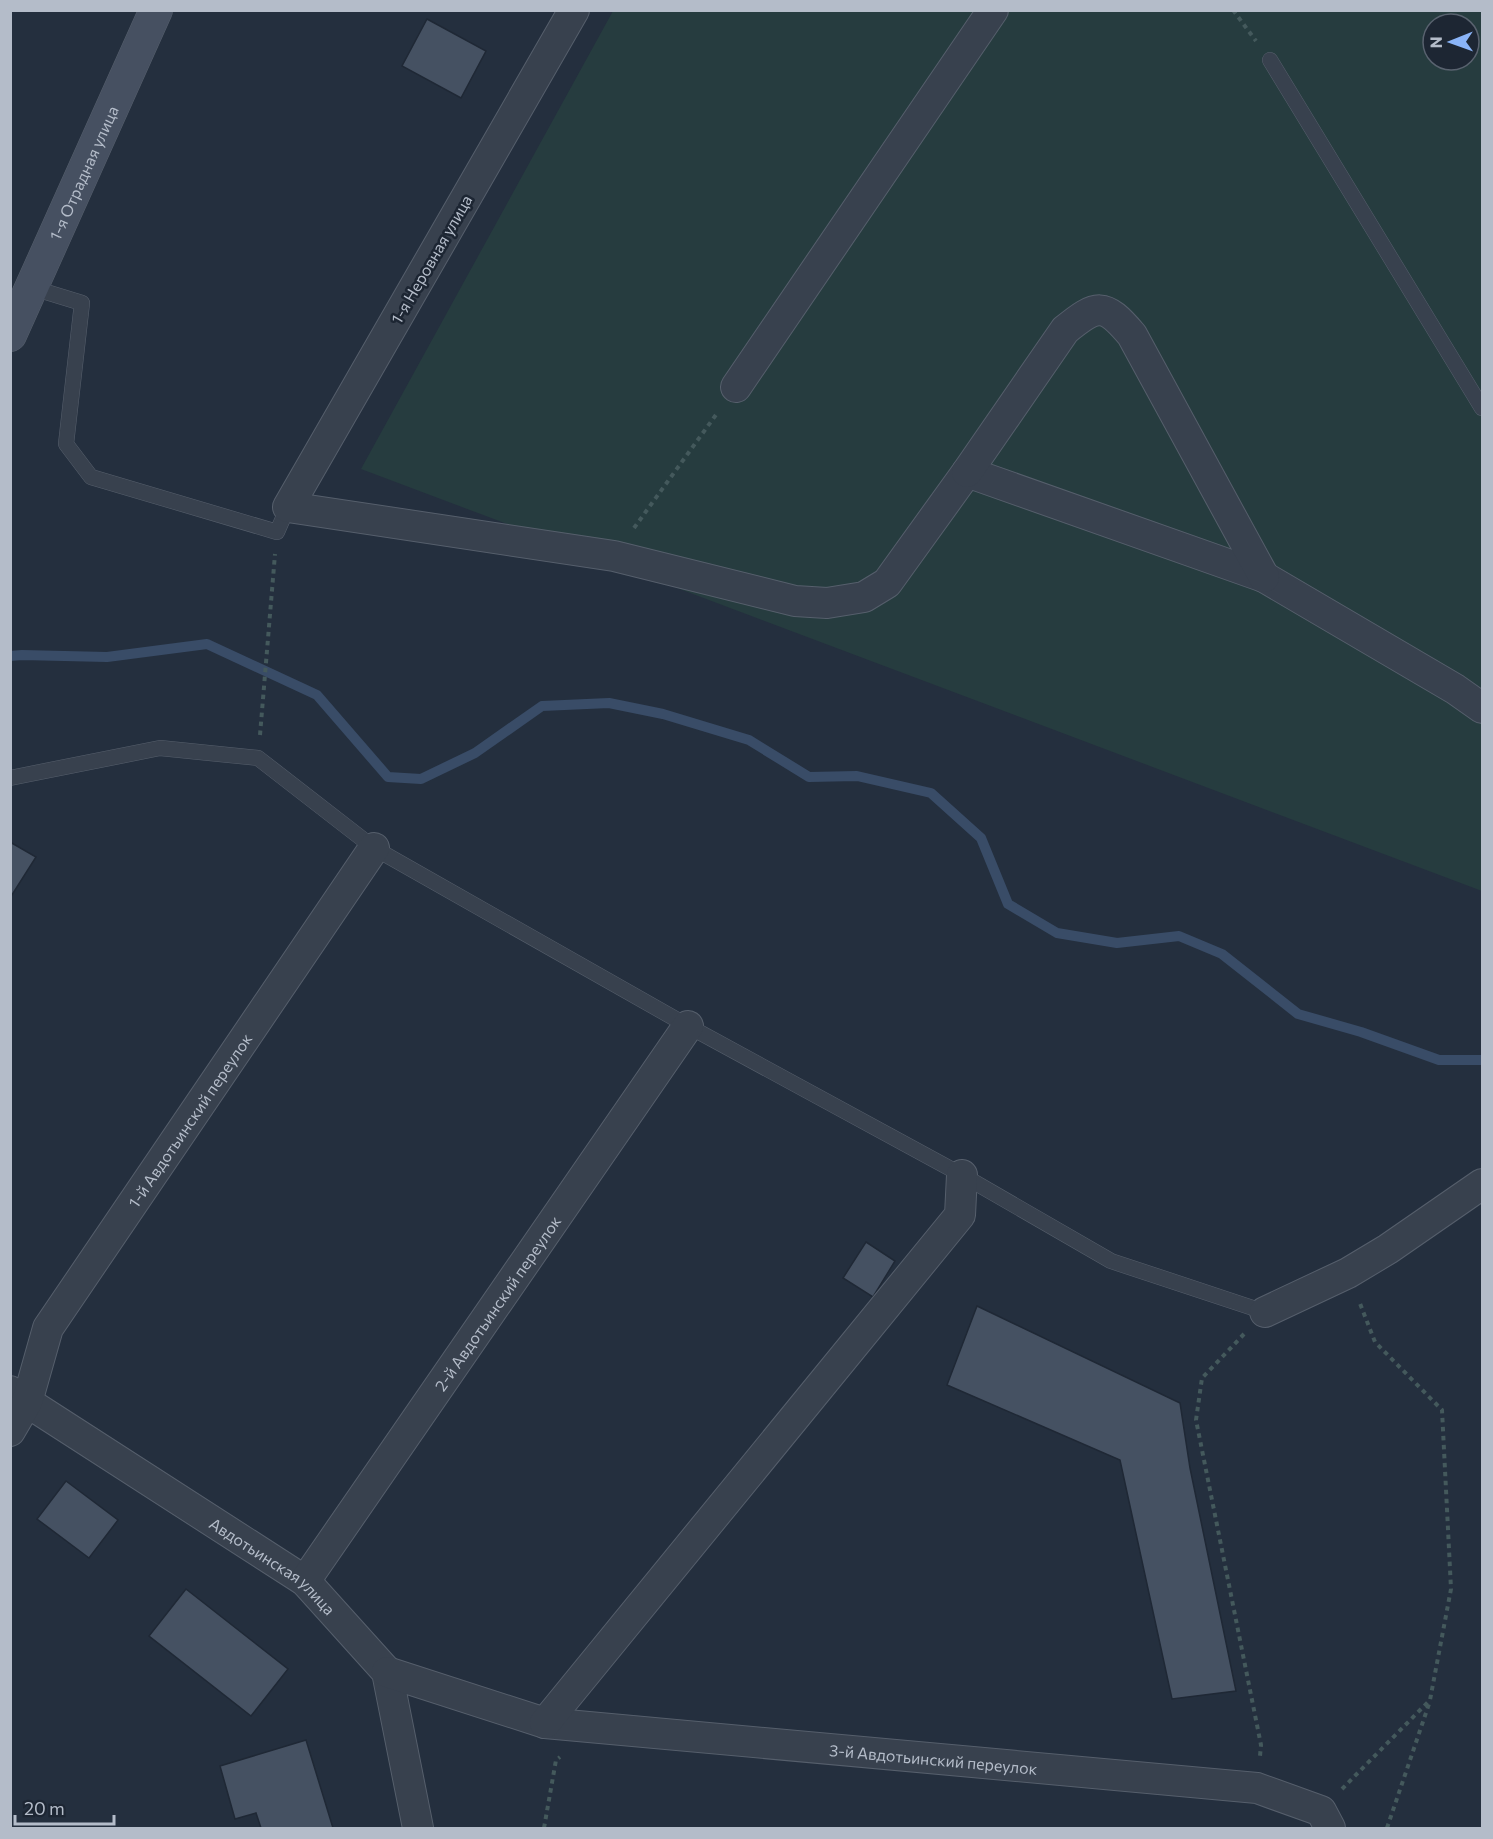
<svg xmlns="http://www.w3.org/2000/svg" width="1493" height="1839" font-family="Commissioner,sans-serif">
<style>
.green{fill:#263c3f;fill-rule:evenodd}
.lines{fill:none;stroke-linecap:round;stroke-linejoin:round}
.stream{stroke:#394c67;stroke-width:10}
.building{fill:#455162;stroke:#1f2835;stroke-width:1.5}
.lane-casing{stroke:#565f6c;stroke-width:16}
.street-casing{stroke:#565f6c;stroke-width:32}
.secondary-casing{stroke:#565f6c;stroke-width:34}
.path{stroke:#44595c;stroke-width:4;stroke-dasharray:4.5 4.5;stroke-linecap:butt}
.lane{stroke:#38414e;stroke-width:15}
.street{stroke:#38414e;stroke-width:30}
.secondary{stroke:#465061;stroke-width:33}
.labels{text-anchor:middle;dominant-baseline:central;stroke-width:5;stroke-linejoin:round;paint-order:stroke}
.street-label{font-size:16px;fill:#b4bcc9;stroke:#1d2633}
</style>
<rect width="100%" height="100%" fill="#242f3e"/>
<path class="green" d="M613,11h869v880l-1121,-422zM1433,24h36v36h-36z"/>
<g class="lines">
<path class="stream" d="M10,656l12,-1 85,2 100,-13 110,51 71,82 33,2 54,-26 67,-47 67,-3 54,11 86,26 60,37 48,-1 74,17 50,45 27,66 49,29 60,10 62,-7 43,18 76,60 63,18 78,28h43"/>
</g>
<g class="building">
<path d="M427,19l59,32 -25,47 -59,-32z"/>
<path d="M10,842l26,15 -26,41z"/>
<path d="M866,1242l29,19 -22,36 -30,-19z"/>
<path d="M977,1306l203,97 10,65 46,223 -64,8 -52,-239 -173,-75z"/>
<path d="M66,1481l52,39 -29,38 -52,-39z"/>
<path d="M186,1589l102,80 -37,47 -102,-80z"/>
<path d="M306,1740l27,88h-72l-5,-15 -21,6 -15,-53z"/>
</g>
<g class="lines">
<defs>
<g id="lane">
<path d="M1270,60l212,348"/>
<path d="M33,288l49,15 -16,141 25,33 186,55 11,-25"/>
<path d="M10,778l150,-30 98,10 116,90 314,178 274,149 149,86 154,51"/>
</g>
<g id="street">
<path d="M574,10l-286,497 326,49 181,45 32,2 37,-6 23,-14 80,-111 297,105 191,112 27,19"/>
<path d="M736,387l257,-377"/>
<path d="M967,472l98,-142c32,-26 39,-28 67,5l132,242"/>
<path d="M1265,1312l83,-39 40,-24 94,-65"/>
<path id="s1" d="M10,1391l295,190 82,91 31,156"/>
<path id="s2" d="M10,1431l17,-29 21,-74 326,-480"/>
<path id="s3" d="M305,1581l383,-555"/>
<path id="s4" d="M387,1672l158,51 712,65 64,23 9,17"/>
<path d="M545,1723l415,-508 2,-40"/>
</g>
<g id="secondary">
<path id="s5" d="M10,335l146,-325"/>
</g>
</defs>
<use href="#lane" class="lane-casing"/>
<use href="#street" class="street-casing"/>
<use href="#secondary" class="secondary-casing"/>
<g class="path">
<path d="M1233,10l23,31"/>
<path d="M634,528l84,-116"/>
<path d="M260,735l15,-181"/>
<path d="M1244,1334l-42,44 -6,42 65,325 -1,11"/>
<path d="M1342,1789l88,-89 21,-111 -9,-179 -67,-68 -16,-41"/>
<path d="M544,1828l12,-68 4,-3"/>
<path d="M1387,1828l43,-127"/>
</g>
<use href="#lane" class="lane"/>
<use href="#street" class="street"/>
<use href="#secondary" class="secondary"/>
</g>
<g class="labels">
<g class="street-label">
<text stroke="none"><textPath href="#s5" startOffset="178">1-я Отрадная улица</textPath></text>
<text transform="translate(431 259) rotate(-60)">1-я Неровная улица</text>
<text stroke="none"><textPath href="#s2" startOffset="362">1-й Авдотьинский переулок</textPath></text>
<text stroke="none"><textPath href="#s3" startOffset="338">2-й Авдотьинский переулок</textPath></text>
<text stroke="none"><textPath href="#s1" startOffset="316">Авдотьинская улица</textPath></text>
<text stroke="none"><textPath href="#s4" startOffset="556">3-й Авдотьинский переулок</textPath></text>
</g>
</g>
<rect width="1493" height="1839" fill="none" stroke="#b4bcc9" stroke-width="24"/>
<g transform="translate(1451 42) rotate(269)"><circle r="28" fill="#1d2633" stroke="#59626f" stroke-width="1.5"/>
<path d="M0-4.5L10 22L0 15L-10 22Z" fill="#8ab4f8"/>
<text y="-9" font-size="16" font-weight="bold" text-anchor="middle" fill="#b4bcc9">N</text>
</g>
<path d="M15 1815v9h99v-9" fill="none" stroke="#b4bcc9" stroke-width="3"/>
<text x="24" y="1815" font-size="18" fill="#b4bcc9" stroke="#1d2633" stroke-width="4.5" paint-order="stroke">20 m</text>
</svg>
